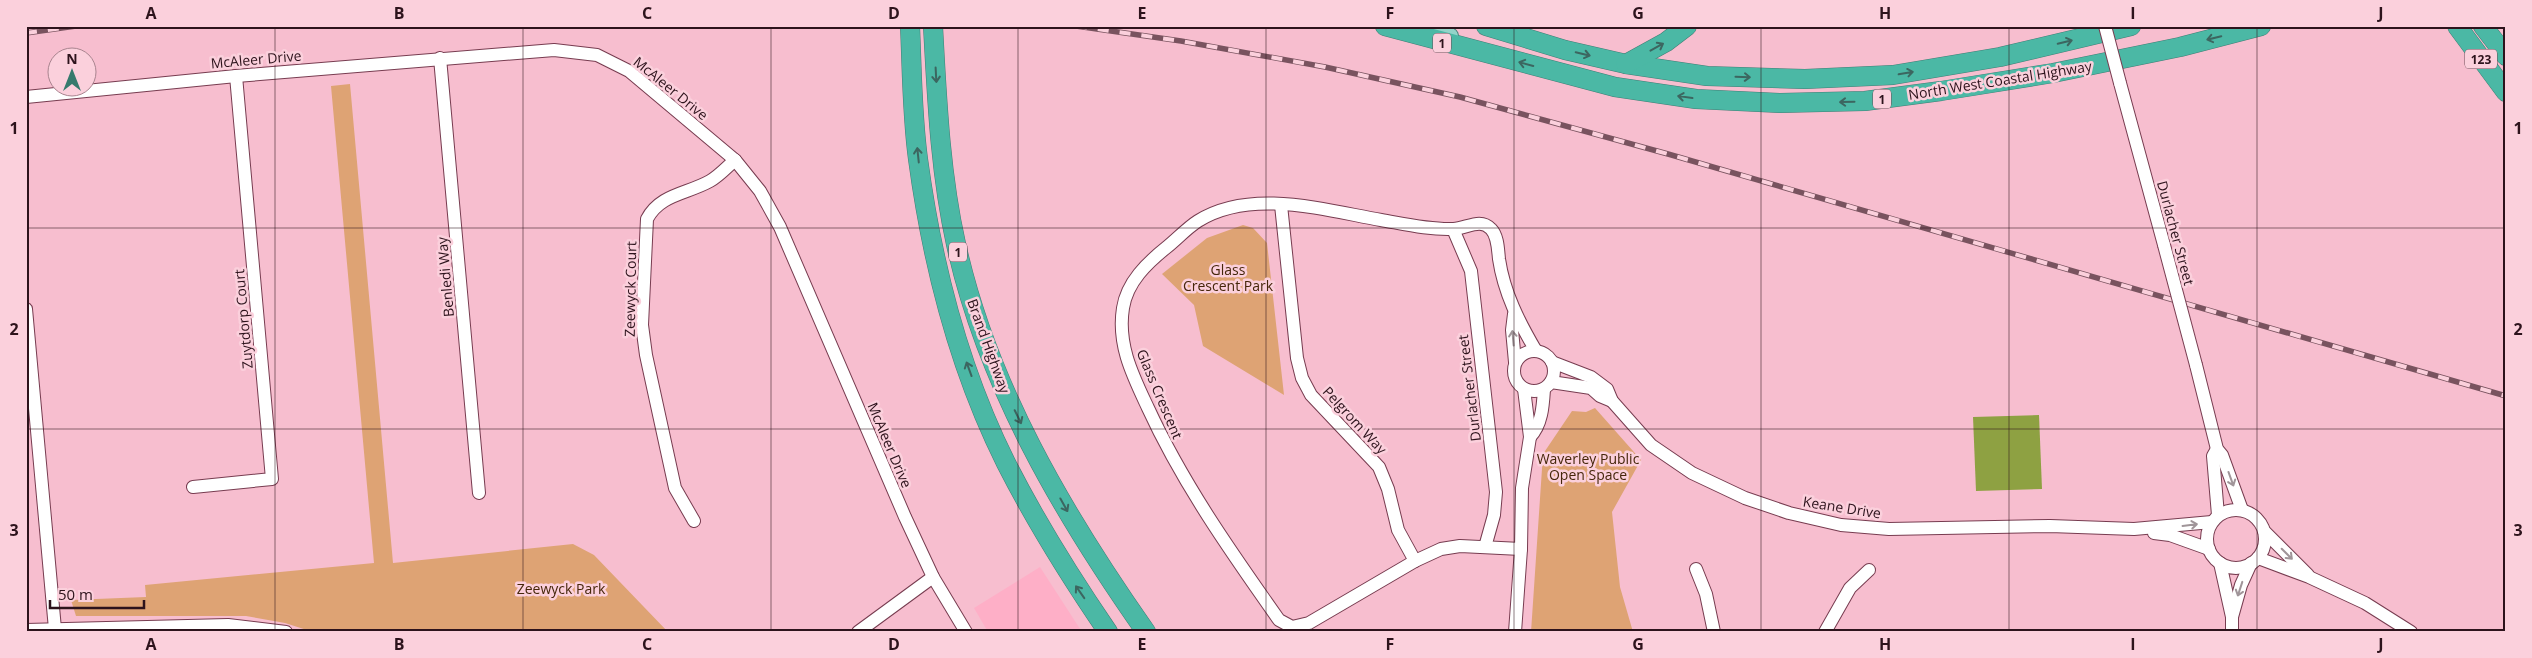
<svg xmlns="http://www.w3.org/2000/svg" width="2532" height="658" font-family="'Open Sans',sans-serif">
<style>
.built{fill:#feafc7}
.green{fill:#dea374}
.water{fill:#8ea142}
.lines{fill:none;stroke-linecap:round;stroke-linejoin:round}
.minor-casing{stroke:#773c50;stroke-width:14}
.major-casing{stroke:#407e75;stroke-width:18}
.highway-casing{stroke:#407e75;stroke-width:20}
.minor{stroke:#fff;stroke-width:12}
.major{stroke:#93d4c9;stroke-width:16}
.highway{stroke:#4bb8a5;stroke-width:19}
.rail-casing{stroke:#79535f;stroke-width:5.5}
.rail{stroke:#fbd0dc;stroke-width:4;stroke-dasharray:11;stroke-linecap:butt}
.minor-bridge-casing{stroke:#773c50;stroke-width:14;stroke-linecap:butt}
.minor-bridge{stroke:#fff;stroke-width:12}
.oneway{stroke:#3c6660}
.oneway2{stroke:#a09599}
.grid{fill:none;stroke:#2d131c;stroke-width:1;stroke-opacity:0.55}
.labels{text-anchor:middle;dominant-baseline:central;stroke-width:5;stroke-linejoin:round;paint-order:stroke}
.shield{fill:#fbd0dc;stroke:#6b4c56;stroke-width:1}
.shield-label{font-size:12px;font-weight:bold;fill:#2d131c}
.street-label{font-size:14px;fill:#2d131c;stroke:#fbd0dc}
.park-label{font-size:14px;fill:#45260a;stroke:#fbd0dc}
.neatline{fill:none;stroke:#2d131c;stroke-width:2}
.grid-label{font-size:16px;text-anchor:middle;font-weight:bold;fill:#2d131c}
</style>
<rect width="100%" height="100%" fill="#f7becf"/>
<path class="built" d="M1040,567l42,65h-94l-14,-24z"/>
<g class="green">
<path d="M350,84l43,479 180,-19 21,11 74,77h-355l-28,-9 -39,-7h-170l-5,-16 75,-3 -1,-12 229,-22 -43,-477z"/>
<path d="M1243,225l10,3 14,15 17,152 -81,-49 -9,-41 -32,-31 45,-36z"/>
<path d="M1595,408l46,52 -29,52 8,75 13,45h-102l12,-178 29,-43 14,1z"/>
</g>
<path class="water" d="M2039,415l3,74 -66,2 -3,-74z"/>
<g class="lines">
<defs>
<g id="minor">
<path d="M440,58l39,435"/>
<path d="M2120,83l44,162"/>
<path d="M26,97l210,-21 318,-26 43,5 32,16 106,89 25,31 20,36 125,290 28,60 33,55"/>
<path d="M1281,205l16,153 5,20 9,17 68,72 9,22 10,41 17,31"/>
<path d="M1453,229l18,42 25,221 -2,23 -9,32"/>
<path d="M26,309l29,320"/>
<path d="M1514,314l-2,16 3,32"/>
<circle cx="1534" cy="371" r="20"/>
<path d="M1552,362l39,15 16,12 5,12 39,44 41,28 53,25 44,15 52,12 48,4 161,-3 84,3 78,-7"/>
<path d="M2196,365l21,84 5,6 20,55"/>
<path d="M1551,382l40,6 9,8 12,5"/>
<path d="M1530,437c12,-12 13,-32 14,-48"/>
<path d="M2217,449l-4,7 5,59"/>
<path d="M193,487l79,-8 -36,-403"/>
<circle cx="2236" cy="539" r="29"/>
<path d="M694,521l-19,-33 -29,-133 -4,-30 5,-106c13,-25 40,-25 63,-38 9,-5 17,-14 25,-21"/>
<path d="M2264,531l44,44"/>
<path d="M2154,533l16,2 39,14"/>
<path d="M1521,549l-61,-3 -19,3 -26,12 -106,62 -17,4 -13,-7c-48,-68 -96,-136 -131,-212 -15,-32 -31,-63 -25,-100 4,-26 24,-45 44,-61 10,-8 20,-19 31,-26 53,-33 126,-11 183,-1 23,4 48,10 72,9 13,0 27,-12 38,0 7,7 7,21 8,30 5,34 20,63 37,92"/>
<path d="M2258,558l51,19 56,26 46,29"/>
<path d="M2220,563l12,54v15"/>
<path d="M1696,569l10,25 8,38"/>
<path d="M2232,617l9,-32 10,-22"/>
<path d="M26,630l202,-5 58,7"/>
<path d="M858,632l75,-55"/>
<path d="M1515,632l6,-83 1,-61 8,-51 -6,-48"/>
<path d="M1825,632l25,-44 19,-18"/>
</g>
<path id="major" d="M1425,26l25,10"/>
<g id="highway">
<path d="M910,26c2,44 2,89 8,133 14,104 41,210 88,304 30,59 65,115 102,169"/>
<path d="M933,26c4,73 7,146 23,218 31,141 107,270 190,388"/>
<path d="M1385,26l230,61 81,12 84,4 85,-2 76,-10 112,-18 127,-26 81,-21"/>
<path d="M1486,26l79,24 61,14 81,12 98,3 88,-4 107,-18 131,-31"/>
<path d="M2457,26l49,66"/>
<path d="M2483,26l23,30"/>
<path d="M1626,64l40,-22 21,-16"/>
</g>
</defs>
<use href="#minor" class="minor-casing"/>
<use href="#major" class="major-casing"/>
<use href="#highway" class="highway-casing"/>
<use href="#minor" class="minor"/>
<use href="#major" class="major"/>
<use href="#highway" class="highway"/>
<defs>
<g id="rail">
<path d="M1076,26l105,15 144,26 135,30 208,57 838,242"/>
<path d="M26,33l50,-7"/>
</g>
</defs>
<use href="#rail" class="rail-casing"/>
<use href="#rail" class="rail"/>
<defs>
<g id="minor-bridge">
<path d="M2105,26l15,57"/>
<path d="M2164,245l32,120"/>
</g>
</defs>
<use href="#minor-bridge" class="minor-bridge-casing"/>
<use href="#minor-bridge" class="minor-bridge"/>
</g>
<defs><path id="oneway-shaft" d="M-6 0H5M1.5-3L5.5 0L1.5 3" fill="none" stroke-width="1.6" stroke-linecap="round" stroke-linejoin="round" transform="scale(1.25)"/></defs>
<g class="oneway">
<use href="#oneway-shaft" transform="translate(2214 38) rotate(166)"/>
<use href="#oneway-shaft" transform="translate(2065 42) rotate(-13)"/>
<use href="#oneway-shaft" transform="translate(1657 47) rotate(-29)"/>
<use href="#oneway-shaft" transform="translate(1583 54) rotate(13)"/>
<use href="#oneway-shaft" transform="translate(1526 64) rotate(-165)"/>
<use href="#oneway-shaft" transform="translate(1906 73) rotate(-10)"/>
<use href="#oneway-shaft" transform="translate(936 75) rotate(87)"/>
<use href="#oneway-shaft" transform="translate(1743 77) rotate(2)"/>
<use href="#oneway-shaft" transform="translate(1685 97) rotate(-172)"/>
<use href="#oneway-shaft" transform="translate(1847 102) rotate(179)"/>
<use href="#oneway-shaft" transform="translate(918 155) rotate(-96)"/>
<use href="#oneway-shaft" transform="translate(969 369) rotate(-110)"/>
<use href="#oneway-shaft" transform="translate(1018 417) rotate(64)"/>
<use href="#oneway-shaft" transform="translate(1064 505) rotate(61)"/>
<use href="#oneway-shaft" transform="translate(1080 592) rotate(-125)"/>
</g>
<g class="oneway2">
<use href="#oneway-shaft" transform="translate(1513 338) rotate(-95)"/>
<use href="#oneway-shaft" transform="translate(2231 479) rotate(70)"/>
<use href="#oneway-shaft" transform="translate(2190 525) rotate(-7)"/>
<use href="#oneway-shaft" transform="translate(2287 554) rotate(45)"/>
<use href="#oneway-shaft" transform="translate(2240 589) rotate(108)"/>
</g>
<path class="grid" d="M275,26v606M523,26v606M771,26v606M1018,26v606M1266,26v606M1514,26v606M1761,26v606M2009,26v606M2257,26v606M26,228h2480M26,429h2480"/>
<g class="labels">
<g class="shield">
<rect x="1433" y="33.5" width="18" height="19" rx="4"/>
<rect x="2465" y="49.5" width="32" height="19" rx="4"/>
<rect x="1873" y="89.5" width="18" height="19" rx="4"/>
<rect x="949" y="242.5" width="18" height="19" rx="4"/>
</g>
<g class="shield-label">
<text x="1442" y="43">1</text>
<text x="2481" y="59">123</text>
<text x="1882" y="99">1</text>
<text x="958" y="252">1</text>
</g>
<g class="street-label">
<text transform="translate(256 59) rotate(-5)">McAleer Drive</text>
<text transform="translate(2000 80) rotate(-9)">North West Coastal Highway</text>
<text transform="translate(671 88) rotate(39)">McAleer Drive</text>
<text transform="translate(2176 233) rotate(75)">Durlacher Street</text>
<text transform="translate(445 277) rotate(-95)">Benledi Way</text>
<text transform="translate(630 289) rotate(-89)">Zeewyck Court</text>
<text transform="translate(243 319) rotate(-95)">Zuytdorp Court</text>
<text transform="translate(989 346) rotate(70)">Brand Highway</text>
<text transform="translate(1469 388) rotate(-97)">Durlacher Street</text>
<text transform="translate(1160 394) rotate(67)">Glass Crescent</text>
<text transform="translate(1355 420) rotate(47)">Pelgrom Way</text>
<text transform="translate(890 445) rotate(67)">McAleer Drive</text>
<text transform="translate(1842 507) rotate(9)">Keane Drive</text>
</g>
<g class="park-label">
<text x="1228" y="269">Glass<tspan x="1228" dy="16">Crescent Park</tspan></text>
<text x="1588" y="458">Waverley Public<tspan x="1588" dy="16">Open Space</tspan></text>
<text x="561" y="588">Zeewyck Park</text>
</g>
</g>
<rect width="2532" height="658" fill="none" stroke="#fbd0dc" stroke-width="55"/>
<g transform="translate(72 72)"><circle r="24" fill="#fbd0dc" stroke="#a9848f"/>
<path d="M0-4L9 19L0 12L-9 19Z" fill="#367a6d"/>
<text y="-8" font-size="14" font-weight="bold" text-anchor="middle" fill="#2d131c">N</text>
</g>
<path d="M50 600v8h94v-8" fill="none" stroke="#2d131c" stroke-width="2.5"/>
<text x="58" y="600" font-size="15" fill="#2d131c" stroke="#fbd0dc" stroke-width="4" paint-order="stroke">50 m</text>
<rect x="28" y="28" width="2476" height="602" class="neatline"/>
<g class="grid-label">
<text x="151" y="19">A</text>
<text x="399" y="19">B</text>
<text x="647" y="19">C</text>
<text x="894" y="19">D</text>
<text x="1142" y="19">E</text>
<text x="1390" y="19">F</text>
<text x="1638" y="19">G</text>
<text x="1885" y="19">H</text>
<text x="2133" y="19">I</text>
<text x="2381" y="19">J</text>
<text x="14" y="134">1</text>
<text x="2518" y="134">1</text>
<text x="14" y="335">2</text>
<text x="2518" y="335">2</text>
<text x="14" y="536">3</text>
<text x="2518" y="536">3</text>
<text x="151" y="650">A</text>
<text x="399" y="650">B</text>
<text x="647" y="650">C</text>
<text x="894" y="650">D</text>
<text x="1142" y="650">E</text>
<text x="1390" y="650">F</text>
<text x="1638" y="650">G</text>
<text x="1885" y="650">H</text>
<text x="2133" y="650">I</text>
<text x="2381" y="650">J</text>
</g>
</svg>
